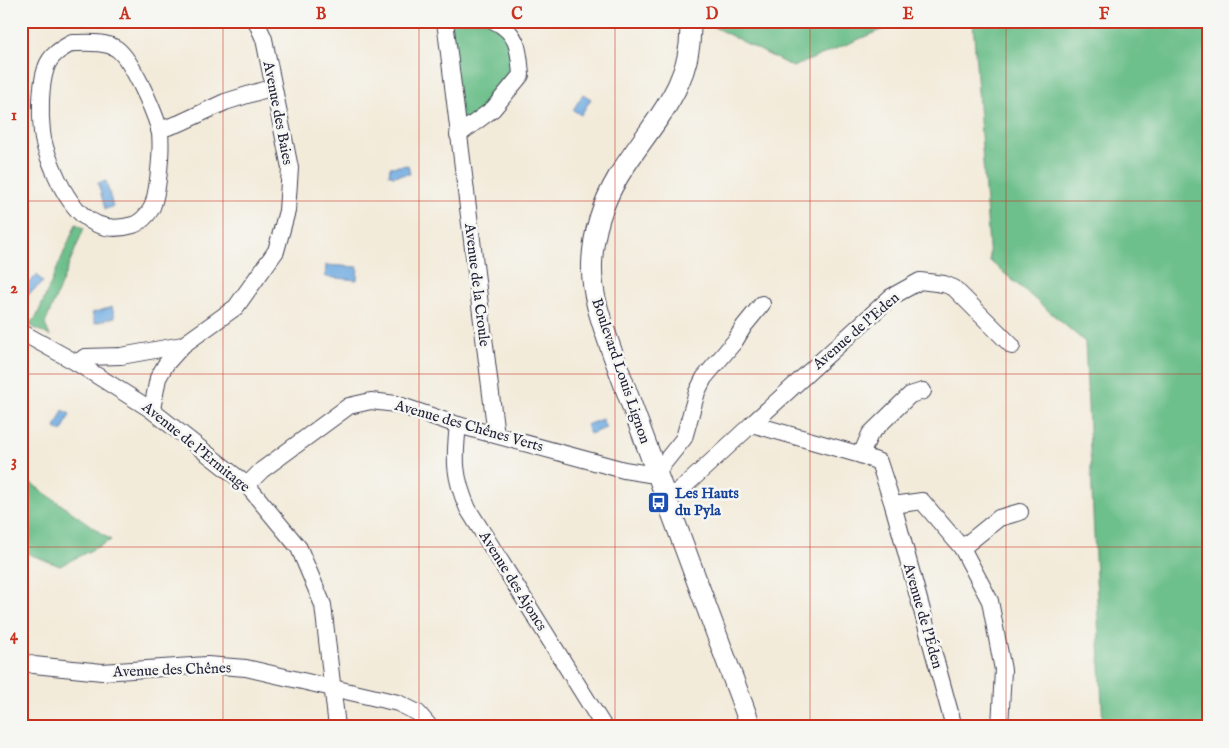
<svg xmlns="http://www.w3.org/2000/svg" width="1229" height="748" font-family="'IM FELL English',serif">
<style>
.forest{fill:#6dbf8b;stroke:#487063}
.water{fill:#70abe1;stroke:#49668e}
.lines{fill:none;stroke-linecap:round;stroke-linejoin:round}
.minor-casing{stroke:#414053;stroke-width:18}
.major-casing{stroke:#414053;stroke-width:22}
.minor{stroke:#fff;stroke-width:16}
.major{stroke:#fff;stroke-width:20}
.grid{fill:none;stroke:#c8321e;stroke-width:1;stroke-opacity:0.55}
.labels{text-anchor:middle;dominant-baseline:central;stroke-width:5;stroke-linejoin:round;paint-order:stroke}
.street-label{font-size:15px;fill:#22223b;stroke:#f6f6f2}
.transit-label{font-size:15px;font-weight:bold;fill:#164399;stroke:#f6f6f2;text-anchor:start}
.neatline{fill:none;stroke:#c8321e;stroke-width:2}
.grid-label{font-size:16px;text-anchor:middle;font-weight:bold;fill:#c8321e}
</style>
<rect width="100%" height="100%" fill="#f6f6f2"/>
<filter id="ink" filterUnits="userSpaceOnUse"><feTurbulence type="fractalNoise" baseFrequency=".02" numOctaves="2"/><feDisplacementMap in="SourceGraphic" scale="10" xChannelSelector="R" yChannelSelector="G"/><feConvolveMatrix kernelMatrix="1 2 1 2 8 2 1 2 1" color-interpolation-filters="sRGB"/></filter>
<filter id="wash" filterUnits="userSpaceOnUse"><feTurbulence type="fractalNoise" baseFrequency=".0096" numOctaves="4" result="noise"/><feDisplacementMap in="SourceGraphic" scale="20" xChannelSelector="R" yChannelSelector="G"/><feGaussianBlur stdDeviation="1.12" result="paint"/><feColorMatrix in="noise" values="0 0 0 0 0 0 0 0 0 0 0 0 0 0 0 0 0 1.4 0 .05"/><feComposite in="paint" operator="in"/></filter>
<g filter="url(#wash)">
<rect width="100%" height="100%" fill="#f3ebda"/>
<g class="forest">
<path d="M445,21h48l11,6 16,48 -61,58z"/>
<path d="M702,21h200l-109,46z"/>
<path d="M973,21h235v706h-105l-18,-385 -95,-81z"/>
<path d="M76,224l8,4 -39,96 5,12 -23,-12 9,-6z"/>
<path d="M21,476l90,64 -51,26 -39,-15z"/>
</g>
<g class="water">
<path d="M583,94l8,5 -10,16 -8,-5z"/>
<path d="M408,165l2,9 -18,2v-1h-3l1,-8z"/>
<path d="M106,181l7,26 -8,2 -7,-26z"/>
<path d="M326,265l32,2 -1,13 -32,-3z"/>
<path d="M37,275l6,7 -16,14 -5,-7z"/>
<path d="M112,307l3,10 -20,6 -3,-10z"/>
<path d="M63,410l7,4 -8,18 -7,-4z"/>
<path d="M602,419l4,9 -16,6 -4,-9z"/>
</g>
</g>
<g filter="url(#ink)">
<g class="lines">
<defs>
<g id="minor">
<path d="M445,21l51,414"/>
<path d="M72,43c13,0 33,-2 45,6 15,11 36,60 42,79 4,16 -1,65 -7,79 -3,7 -12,16 -19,18 -43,13 -66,-22 -80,-57 -5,-11 -10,-24 -11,-36 -2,-18 -2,-46 4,-64 4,-13 15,-19 26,-25z"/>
<path d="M159,130l21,-7 45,-21 48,-15"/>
<path d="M458,135l35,-26 28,-34c-2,-24 -2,-42 -27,-54"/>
<path d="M21,332l56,31 73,46 97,76 52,63 24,57 14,122"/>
<path d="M77,363l8,-6 36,-1 62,-11"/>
<path d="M150,409l3,-5 5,-26 8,-14 17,-19 53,-38 40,-56 11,-40 3,-43 -26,-129 -8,-18"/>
<path d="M752,424l139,-127 29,-16 24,3 10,4 58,58"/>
<path d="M458,425c-4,35 -4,52 10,84l136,218"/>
<path d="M861,455l9,-21 40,-39 13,-4"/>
<path d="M247,485l15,-15 87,-64 22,-5 25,3 62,21 166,45 25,4 7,-1 28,-35 13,-46 7,-14 31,-37 9,-15 18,-22"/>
<path d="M664,497l14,-6 9,-7 65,-60 109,31 18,7 14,43 61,222"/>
<path d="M893,505l29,-4 40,47 28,53 13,69 -3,57"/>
<path d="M962,548l37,-30 21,-6"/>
<path d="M21,661l13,4 68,7 105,-7 39,3 152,35 20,10 12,14"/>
</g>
<path id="major" d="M690,21c5,66 -41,104 -72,156 -16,27 -25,55 -26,87 -1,31 10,59 20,88l139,375"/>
</defs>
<use href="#minor" class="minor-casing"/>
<use href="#major" class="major-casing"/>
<use href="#minor" class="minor"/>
<use href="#major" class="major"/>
</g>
</g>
<path class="grid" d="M223,21v706M419,21v706M615,21v706M810,21v706M1006,21v706M21,201h1187M21,374h1187M21,547h1187"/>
<defs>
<symbol id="bus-square" viewBox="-11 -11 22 22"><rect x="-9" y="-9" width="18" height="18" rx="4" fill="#1a4fb4" stroke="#f6f6f2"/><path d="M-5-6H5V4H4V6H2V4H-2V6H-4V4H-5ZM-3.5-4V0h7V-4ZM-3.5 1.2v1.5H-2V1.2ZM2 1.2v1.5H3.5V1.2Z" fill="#fff"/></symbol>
</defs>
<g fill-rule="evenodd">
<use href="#bus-square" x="646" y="490" width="25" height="25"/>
</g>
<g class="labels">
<g class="street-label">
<text transform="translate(278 113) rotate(79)">Avenue des Baies</text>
<text transform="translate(477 285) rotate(83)">Avenue de la Croule</text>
<text transform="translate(856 331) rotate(-41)">Avenue de l'Eden</text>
<text transform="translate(621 371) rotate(71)">Boulevard Louis Lignon</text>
<text transform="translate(469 426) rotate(16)">Avenue des Chênes Verts</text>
<text transform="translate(196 447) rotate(39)">Avenue de l'Ermitage</text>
<text transform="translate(513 581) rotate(58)">Avenue des Ajoncs</text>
<text transform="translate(923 616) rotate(74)">Avenue de l'Éden</text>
<text transform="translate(172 670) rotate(-2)">Avenue des Chênes</text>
</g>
<g class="transit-label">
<text x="675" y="493">Les Hauts<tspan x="675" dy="17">du Pyla</tspan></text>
</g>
</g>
<rect width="1229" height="748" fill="none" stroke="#f6f6f2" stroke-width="55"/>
<rect x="28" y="28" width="1174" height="692" class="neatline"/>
<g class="grid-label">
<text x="125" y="19">A</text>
<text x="321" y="19">B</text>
<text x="517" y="19">C</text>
<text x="712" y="19">D</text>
<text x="908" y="19">E</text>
<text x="1104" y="19">F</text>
<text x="14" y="120">1</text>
<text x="14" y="293">2</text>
<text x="14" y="466">3</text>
<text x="14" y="640">4</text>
</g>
</svg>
